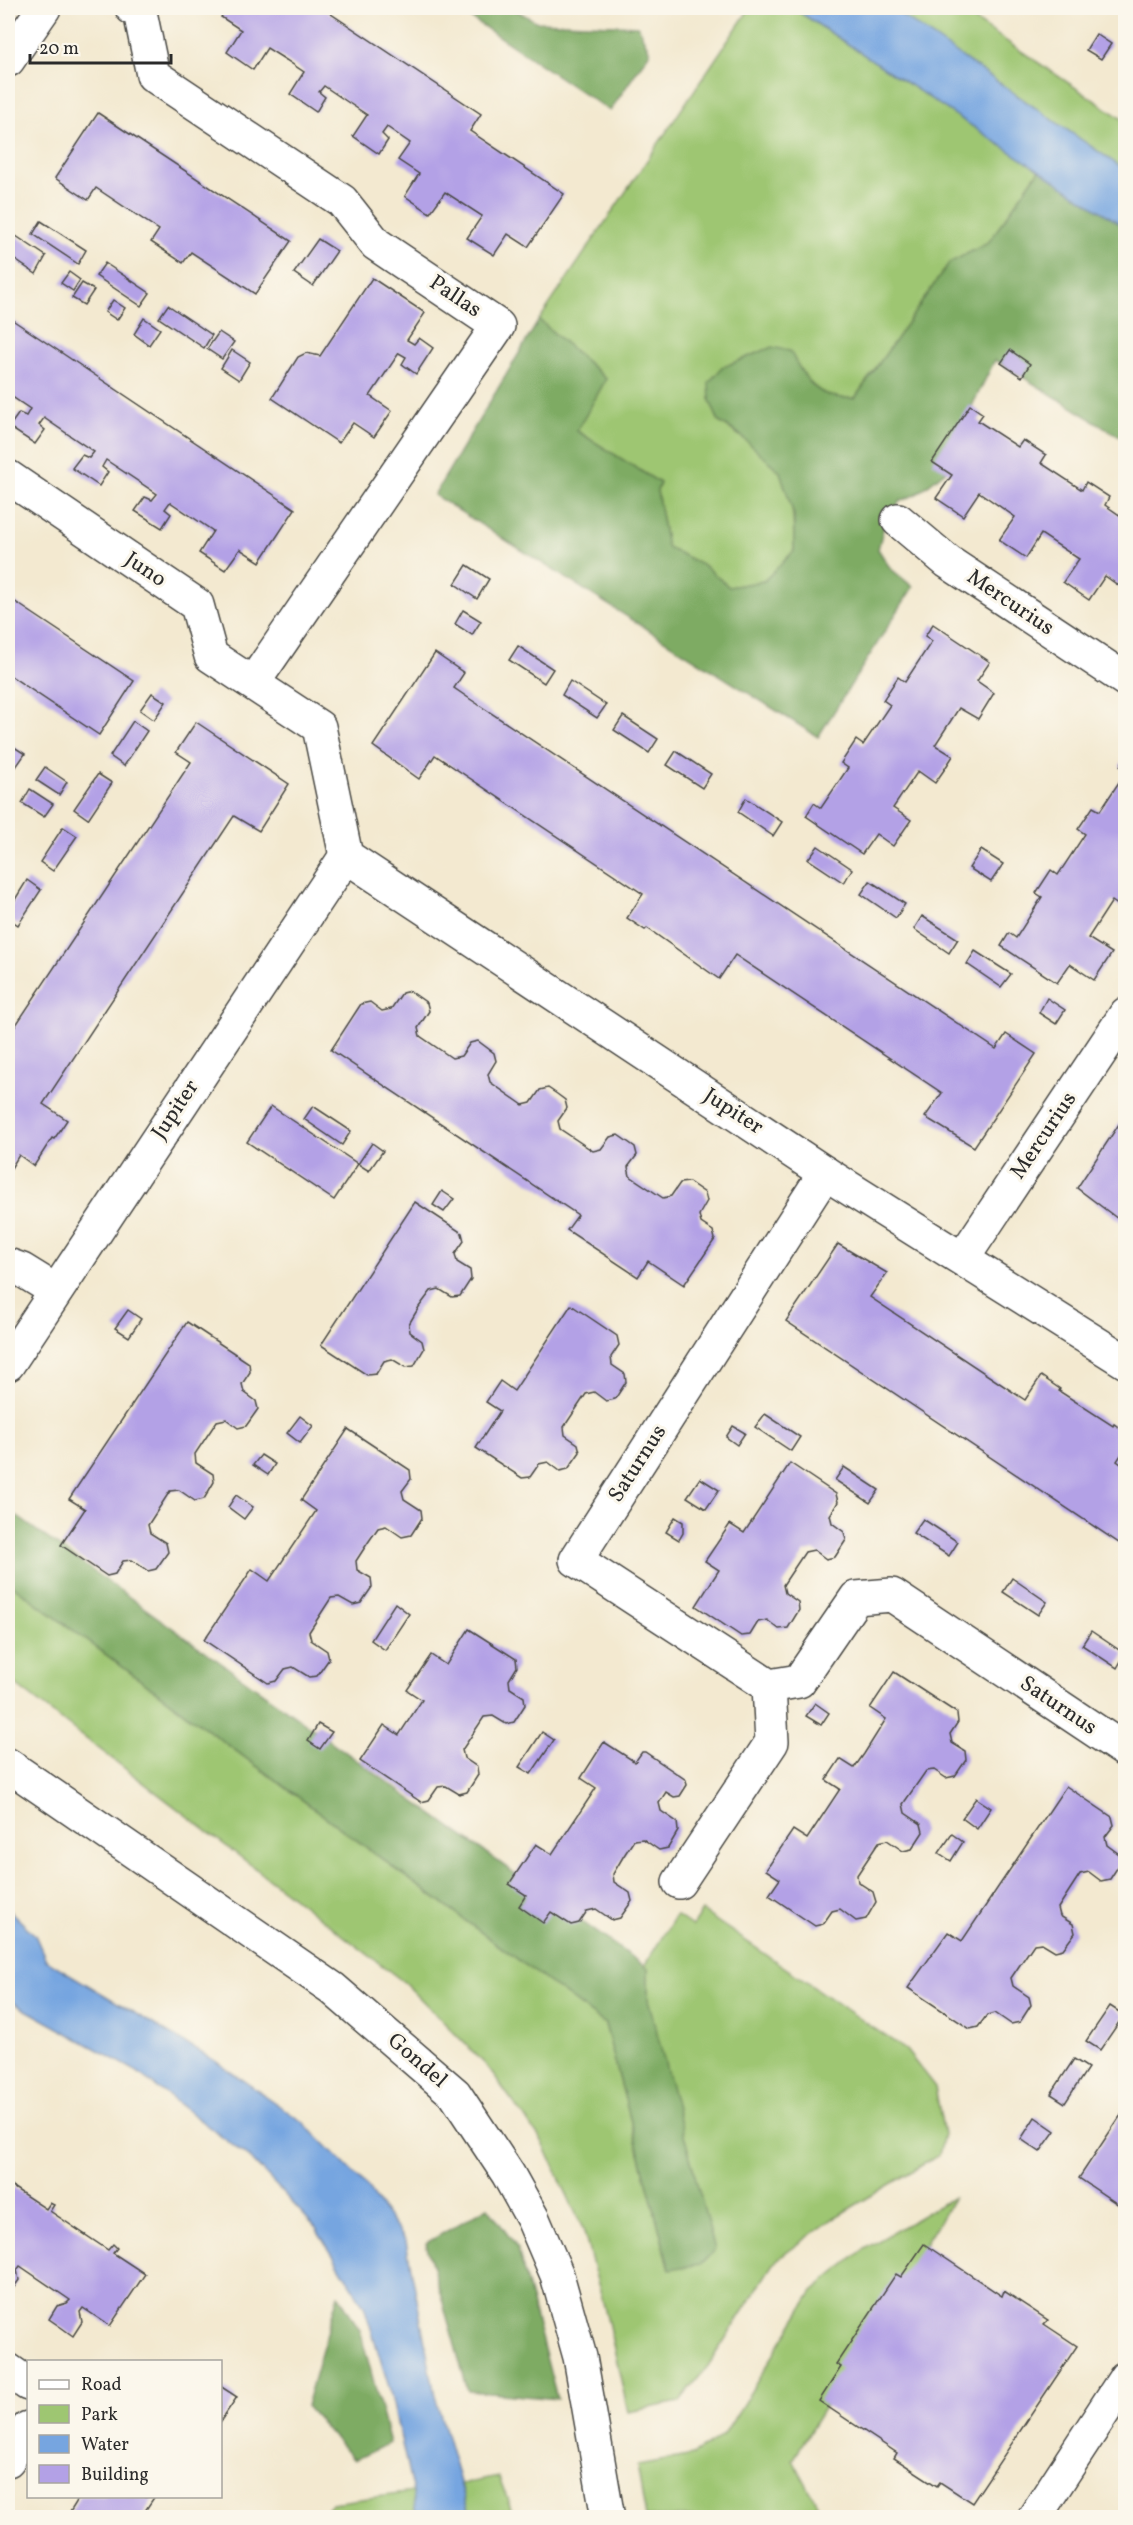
<svg xmlns="http://www.w3.org/2000/svg" width="1133" height="2525" font-family="Vollkorn,serif">
<style>
.green{fill:#9ec672;stroke:#64784e;stroke-width:1.5}
.forest{fill:#7eab64;stroke:#546b48;stroke-width:1.5}
.water{fill:#76a5e0;stroke:#506886;stroke-width:1.5}
.building{fill:#b3a1e6}
.lines{fill:none;stroke-linecap:round;stroke-linejoin:round}
.minor-casing{stroke:#494844;stroke-width:36}
.minor{stroke:#fff;stroke-width:33}
.labels{text-anchor:middle;dominant-baseline:central;stroke-width:6;stroke-linejoin:round;paint-order:stroke}
.street-label{font-size:22px;fill:#2b2b2b;stroke:#fbf7ec}
</style>
<rect width="100%" height="100%" fill="#fbf7ec"/>
<filter id="ink" filterUnits="userSpaceOnUse"><feTurbulence type="fractalNoise" baseFrequency=".0167" numOctaves="2"/><feDisplacementMap in="SourceGraphic" scale="12" xChannelSelector="R" yChannelSelector="G"/><feConvolveMatrix kernelMatrix="1 2 1 2 8 2 1 2 1" color-interpolation-filters="sRGB"/></filter>
<filter id="wash" filterUnits="userSpaceOnUse"><feTurbulence type="fractalNoise" baseFrequency=".008" numOctaves="4" result="noise"/><feDisplacementMap in="SourceGraphic" scale="24" xChannelSelector="R" yChannelSelector="G"/><feGaussianBlur stdDeviation="1.35" result="paint"/><feColorMatrix in="noise" values="0 0 0 0 0 0 0 0 0 0 0 0 0 0 0 0 0 1.4 0 .05"/><feComposite in="paint" operator="in"/></filter>
<g filter="url(#wash)">
<rect width="100%" height="100%" fill="#f3e9d0"/>
<g class="green">
<path d="M750,8h43l246,162 -51,73 -39,20 -94,135c-38,3 -49,-17 -65,-47l-71,71c14,8 54,37 62,51 13,23 13,52 13,78l-30,30 -35,6 -23,-20 -39,-20 -10,-56 3,-8 -83,-52 29,-52 -67,-59z"/>
<path d="M891,8h66l168,113v49z"/>
<path d="M8,1582l597,442 65,245 -22,-269v-31l-4,-3 32,-51 16,11 10,-15 204,139 29,37 9,47 -5,21 -105,63 -60,44 -66,104 -29,36 -51,10 -21,-95 -24,-88 -41,-88 -57,-77 -80,-81 -397,-304z"/>
<path d="M954,2197l-161,262 31,58h-178l-9,-52 56,-10 31,-20 89,-144 51,-42z"/>
<path d="M499,2477l15,40h-44l-9,-33z"/>
<path d="M413,2492l3,25 -94,1 10,-15z"/>
</g>
<g class="forest">
<path d="M456,8h56l25,14 101,4 12,26 -40,59z"/>
<path d="M1039,170l86,57v213l-130,-80 -22,44 -25,65 -30,24 -19,9 -14,20 -7,27 12,19 23,19 -95,150 -384,-242 105,-175 67,59 -29,52 83,52 -3,8 10,56 39,20 23,20 35,-6 30,-30v-36l-14,-43 -42,-39 -19,-11 -9,-21 -1,-19 14,-15 49,-20 18,4c16,30 27,50 65,47l94,-135 39,-20z"/>
<path d="M8,1510l640,459v31l67,250 -14,14 -31,5 -65,-245 -597,-442z"/>
<path d="M488,2207l30,42 39,150 -89,-8 -42,-148z"/>
<path d="M338,2294l22,36 30,113 -36,17 -48,-54z"/>
</g>
<g class="water">
<path d="M793,8h98l234,162v57z"/>
<path d="M8,1909l27,26 11,25 169,101 89,62 62,63 40,55 29,155 35,121h-54l-3,-25 -24,-105 -25,-81 -48,-78 -63,-67 -117,-90 -128,-71z"/>
</g>
<g id="blocks">
<g class="building">
<path d="M227,8h95l159,106 -11,17 94,63 -36,53 -20,-13 -14,21 -27,-17 15,-22 -37,-24 -15,21 -25,-17 14,-22 -21,-14 12,-17 -23,-16 -5,7 6,6 -9,14 -26,-18 14,-21 -18,-12 -25,-17 -5,6 6,5 -9,15 -26,-18 14,-22 -18,-12 -19,-12 -14,22 -26,-18 14,-22 -20,-13z"/>
<path d="M1096,34l15,10 -10,15 -15,-9z"/>
<path d="M98,113l193,128 -36,53 -64,-42 -8,11 -32,-21 8,-12 -63,-42 -8,12 -33,-22z"/>
<path d="M41,221l45,29 -8,14 -45,-30z"/>
<path d="M10,232l36,24 -10,18 -28,-19v-19z"/>
<path d="M318,239l19,12 -24,35 -19,-13z"/>
<path d="M105,263l45,30 -9,13 -45,-30z"/>
<path d="M69,272l11,8 -7,11 -12,-8z"/>
<path d="M372,278l53,35 -18,27 7,4 5,-6 14,10 -17,26 -14,-10 4,-7 -7,-4 -29,43 22,15 -18,26 -21,-14 -14,20 -67,-45 26,-41 8,-4 14,3z"/>
<path d="M82,283l12,7 -10,15 -12,-7z"/>
<path d="M113,300l12,8 -8,12 -12,-8z"/>
<path d="M168,305l44,30 -8,13 -45,-30z"/>
<path d="M8,317l287,192 -35,53 -20,-13 -15,21 -26,-17 14,-22 -43,-29 -5,7 6,5 -9,14 -27,-17 10,-14 7,3 5,-6 -51,-34 -4,7 6,5 -9,14 -27,-18 10,-13 7,3 5,-6 -50,-34 -5,7 6,5 -10,14 -26,-17 10,-14 7,3 4,-7 -22,-15z"/>
<path d="M144,318l16,11 -11,16 -15,-11z"/>
<path d="M219,332l15,10 -12,17 -15,-10z"/>
<path d="M232,350l18,12 -11,18 -18,-12z"/>
<path d="M1010,350l20,14 -8,13 -21,-14z"/>
<path d="M970,405l13,9 -5,7 40,26 5,-7 23,15 -5,8 41,27 4,-8 23,15 -4,8 20,14v71l-20,-14 -16,24 -26,-18 16,-23 -38,-25 -15,24 -27,-18 16,-23 -36,-25 -16,24 -27,-18 16,-23 -20,-13z"/>
<path d="M467,565l22,14 -12,20 -22,-15z"/>
<path d="M8,597l126,84 -35,54 -91,-61z"/>
<path d="M463,610l18,11 -9,14 -17,-11z"/>
<path d="M933,624l57,38 -13,19 17,12 -16,26 -19,-11 -24,37 18,11 -9,14 -9,13 -17,-12 -25,37 18,12 -18,26 -17,-12 -14,20 -56,-38 8,-13 7,5 27,-40 -7,-5 15,-23 7,5 27,-40 -7,-5 15,-23 7,5 27,-41 -7,-5z"/>
<path d="M518,646l35,23 -9,14 -35,-23z"/>
<path d="M435,653l29,20 -10,15 16,11 526,350 10,-15 30,20 -62,93 -49,-30 17,-24 -207,-138 -16,24 -72,-51 -2,2 -18,-12 16,-24 -208,-139 -16,24 -46,-33z"/>
<path d="M570,681l36,24 -9,13 -35,-23z"/>
<path d="M152,693l14,9 -12,18 -14,-10z"/>
<path d="M623,716l35,23 -9,14 -35,-23z"/>
<path d="M133,721l14,10 -23,35 -14,-10z"/>
<path d="M196,722l93,62 -30,47 -25,-15 -191,288 24,16 -8,12 -5,7 -2,-1 -18,28 -15,-11 -11,18v-136l183,-275 -15,-10z"/>
<path d="M8,743l17,11 -9,13 -8,-6z"/>
<path d="M676,751l35,23 -9,14 -35,-23z"/>
<path d="M1125,757v13l-5,-4z"/>
<path d="M45,767l22,15 -8,13 -23,-15z"/>
<path d="M1125,773v137l-13,-9 -24,37 24,15 -18,27 -24,-16 -13,19 -56,-37 8,-13 7,5 26,-41 -6,-4 15,-23 7,5 27,-41 -7,-5 15,-22 7,4z"/>
<path d="M98,774l14,9 -24,36 -14,-10z"/>
<path d="M30,789l23,15 -9,13 -22,-14z"/>
<path d="M746,798l36,24 -9,14 -35,-24z"/>
<path d="M63,827l14,9 -24,35 -13,-9z"/>
<path d="M818,846l34,23 -8,14 -36,-24z"/>
<path d="M981,850l22,14 -12,18 -22,-14z"/>
<path d="M27,880l14,10 -23,35 -10,-7v-7z"/>
<path d="M870,881l35,23 -9,14 -35,-24z"/>
<path d="M922,916l36,23 -9,14 -35,-24z"/>
<path d="M975,951l36,23 -10,13 -34,-23z"/>
<path d="M410,991l17,12 2,8 -11,17 2,8 32,22 9,-2 9,-13 8,-2 16,12 2,8 -8,13 2,8 33,23 8,-2 9,-13 8,-2 9,6 8,6 2,8 -9,13 2,8 33,22 8,-2 9,-12 8,-2 17,12 2,8 -9,12 2,9 33,22 8,-2 9,-13 9,-1 16,11 2,8 -8,14 2,8 12,8 2,8 -31,46 -36,-24 -10,16 -71,-47 11,-15 -247,-165 30,-46 9,-2 12,9 9,-2 11,-16z"/>
<path d="M1047,998l18,12 -9,14 -17,-11z"/>
<path d="M271,1106l87,58 -24,36 -87,-58z"/>
<path d="M313,1106l38,25 -9,14 -38,-26z"/>
<path d="M1125,1115v102l-3,5 -45,-34z"/>
<path d="M372,1143l11,8 -14,20 -11,-7z"/>
<path d="M442,1191l12,8 -10,13 -11,-7z"/>
<path d="M415,1202l47,31 2,8 -9,13 2,8 13,8 1,9 -11,17 -8,1 -13,-8 -8,2 -12,16 -10,17 1,8 12,9 2,8 -10,17 -9,1 -13,-8 -8,2 -8,13 -9,1 -46,-30z"/>
<path d="M838,1244l49,29 -17,24 155,103 16,-24 19,13 -1,2 54,35 1,-2 11,8v17l-8,12 8,6v80l-339,-226z"/>
<path d="M571,1305l46,31 2,9 -8,12 1,8 13,9 1,8 -11,17 -9,2 -12,-9 -8,2 -22,33 1,8 13,9 2,8 -12,17 -8,2 -12,-9 -9,2 -9,13 -8,1 -46,-30 24,-37 -14,-9 14,-21 14,10z"/>
<path d="M128,1310l13,9 -12,18 -14,-9z"/>
<path d="M187,1322l62,41 1,9 -8,12 2,8 12,9 2,8 -12,17 -8,2 -12,-9 -9,2 -22,33 1,9 17,11 1,8 -10,17 -9,2 -16,-11 -9,1 -22,34 2,8 16,10 2,9 -12,17 -8,2 -16,-11 -9,1 -8,13 -8,2 -46,-31 24,-36 -16,-10z"/>
<path d="M765,1414l35,23 -9,14 -36,-24z"/>
<path d="M300,1416l13,10 -13,17 -13,-10z"/>
<path d="M733,1426l12,7 -8,12 -11,-8z"/>
<path d="M348,1429l62,41 1,9 -9,12 2,8 17,11 1,8 -11,17 -9,2 -16,-11 -8,2 -11,16 -11,17 1,9 14,8 1,9 -11,16 -8,2 -14,-8 -8,1 -22,34 2,8 16,11 2,8 -12,17 -8,1 -16,-10 -8,2 -9,12 -8,2 -64,-43 48,-71 17,12 47,-70 -15,-11z"/>
<path d="M261,1455l14,9 -7,11 -15,-10z"/>
<path d="M790,1463l46,31 2,8 -8,13 2,8 12,9 2,8 -11,17 -9,2 -12,-9 -9,2 -22,33 2,8 13,9 1,8 -11,18 -9,1 -12,-9 -9,2 -8,13 -9,1 -45,-30 23,-36 -14,-9 25,-37 14,9z"/>
<path d="M844,1467l35,23 -9,13 -35,-23z"/>
<path d="M700,1478l19,12 -13,19 -19,-12z"/>
<path d="M236,1495l17,12 -9,12 -16,-12z"/>
<path d="M675,1517l8,5v11l-4,7 -13,-8z"/>
<path d="M923,1519l35,23 -9,14 -36,-23z"/>
<path d="M1012,1578l35,24 -9,13 -35,-23z"/>
<path d="M395,1603l14,11 -24,36 -14,-10z"/>
<path d="M469,1629l47,30 1,8 -8,13 1,8 14,9 1,8 -11,17 -8,2 -13,-8 -9,1 -22,33 2,8 13,9 1,8 -11,17 -8,2 -13,-8 -8,1 -9,13 -8,2 -61,-41 24,-36 15,10 23,-35 -15,-10 24,-35 15,10z"/>
<path d="M1091,1631l34,23 -8,14 -35,-23z"/>
<path d="M894,1672l63,41 1,9 -8,12 2,9 13,8 1,9 -11,16 -9,2 -12,-8 -8,1 -23,33 2,9 16,11 2,8 -11,17 -9,2 -16,-11 -8,2 -22,33 1,7 15,10 3,10 -10,17 -10,2 -16,-12 -8,2 -9,13 -8,2 -46,-31 11,-16 -14,-9 27,-40 14,9 33,-50 -14,-9 14,-21 14,9 10,-14 22,-35 -16,-11z"/>
<path d="M815,1703l14,10 -8,12 -15,-9z"/>
<path d="M318,1724l14,8 -12,17 -12,-8z"/>
<path d="M542,1732l12,8 -23,34 -12,-7z"/>
<path d="M604,1742l31,20 7,-10h3l41,28 1,5 -7,11 -6,1 -8,-5 -7,11 2,8 16,11 1,9 -10,17 -9,2 -16,-11 -9,1 -11,17 -10,17 1,8 16,11 2,8 -12,17 -8,2 -16,-11 -9,2 -8,12 -8,2 -20,-13 -8,11 -24,-17 7,-11 -17,-11 27,-40 16,10 44,-66 -15,-10z"/>
<path d="M1066,1786l46,31 2,8 -9,12 2,8 12,9 2,8 -11,17 -9,2 -12,-9 -9,2 -22,34 2,8 13,8 2,9 -12,16 -8,2 -13,-8 -8,1 -23,34 2,8 16,11 2,8 -11,17 -9,2 -16,-11 -8,2 -9,12 -8,2 -62,-41 40,-56 14,9z"/>
<path d="M976,1798l15,10 -14,21 -15,-11z"/>
<path d="M952,1834l11,8 -12,19 -12,-8z"/>
<path d="M1110,2006l14,9 -24,35 -14,-9z"/>
<path d="M1074,2059l14,9 -23,35 -14,-9z"/>
<path d="M1125,2109v100l-46,-31z"/>
<path d="M1035,2117l20,14 -15,21 -19,-13z"/>
<path d="M8,2184l38,25 4,-6 4,2 -4,6 58,39 5,-6 4,4 -4,5 32,21 -35,52 -27,-18 -3,4 2,10 -9,14 -11,-8 -13,-9 8,-13 10,-3 3,-3 -50,-34 -3,4 2,10 -9,13 -2,-1z"/>
<path d="M924,2244l78,52 2,-5 44,29 -4,4 33,22 -105,157 -32,-21 -3,4 -43,-28 3,-5 -78,-52 22,-34 -5,-3 60,-90 5,3z"/>
<path d="M220,2386l17,11 -17,25z"/>
<path d="M80,2496h75l-14,21h-74z"/>
</g>
</g>
</g>
<g filter="url(#ink)">
<use href="#blocks" fill-opacity="0" stroke="#494844" stroke-width="1.5"/>
<g class="lines">
<defs>
<g id="minor">
<path d="M132,8l8,4 13,63 189,126 34,43 122,82 -245,357"/>
<path d="M8,60l36,-52"/>
<path d="M8,477l189,128 14,51 108,71 27,129 479,317 301,189"/>
<path d="M898,520l50,42 178,118"/>
<path d="M825,1173l-249,387 193,126 30,-5 57,-83 36,-3 234,156"/>
<path d="M963,1258l163,-244"/>
<path d="M8,1265l14,5 34,21"/>
<path d="M8,1364l338,-508"/>
<path d="M8,1765l324,223 123,106 53,80 25,45 24,56 23,82 28,161"/>
<path d="M679,1882l93,-140 -3,-56"/>
<path d="M8,2370l20,14"/>
<path d="M8,2460l20,-32"/>
<path d="M1034,2518l92,-141"/>
</g>
</defs>
<use href="#minor" class="minor-casing"/>
<use href="#minor" class="minor"/>
</g>
</g>
<g class="labels">
<g class="street-label">
<text transform="translate(455 297) rotate(34)">Pallas</text>
<text transform="translate(145 570) rotate(34)">Juno</text>
<text transform="translate(1010 603) rotate(34)">Mercurius</text>
<text transform="translate(176 1110) rotate(-56)">Jupiter</text>
<text transform="translate(733 1112) rotate(33)">Jupiter</text>
<text transform="translate(1044 1136) rotate(-56)">Mercurius</text>
<text transform="translate(638 1464) rotate(-57)">Saturnus</text>
<text transform="translate(1058 1706) rotate(34)">Saturnus</text>
<text transform="translate(417 2061) rotate(41)">Gondel</text>
</g>
</g>
<rect width="1133" height="2525" fill="none" stroke="#fbf7ec" stroke-width="30"/>
<rect x="27" y="2360" width="195" height="138" fill="#fbf7ec" stroke="#a8a59f" stroke-width="1.5"/>
<rect x="39" y="2380" width="30" height="9" fill="#ffffff" stroke="#a8a59f" stroke-width="1.5"/>
<text x="81" y="2390" font-size="18" fill="#2b2b2b">Road</text>
<rect x="39" y="2405" width="30" height="18" fill="#9ec672" stroke="#a8a59f" stroke-width="1.5"/>
<text x="81" y="2420" font-size="18" fill="#2b2b2b">Park</text>
<rect x="39" y="2435" width="30" height="18" fill="#76a5e0" stroke="#a8a59f" stroke-width="1.5"/>
<text x="81" y="2450" font-size="18" fill="#2b2b2b">Water</text>
<rect x="39" y="2465" width="30" height="18" fill="#b3a1e6" stroke="#a8a59f" stroke-width="1.5"/>
<text x="81" y="2480" font-size="18" fill="#2b2b2b">Building</text>
<path d="M30 54v9h141v-9" fill="none" stroke="#2b2b2b" stroke-width="3"/>
<text x="39" y="54" font-size="18" fill="#2b2b2b" stroke="#fbf7ec" stroke-width="4.5" paint-order="stroke">20 m</text>
</svg>
